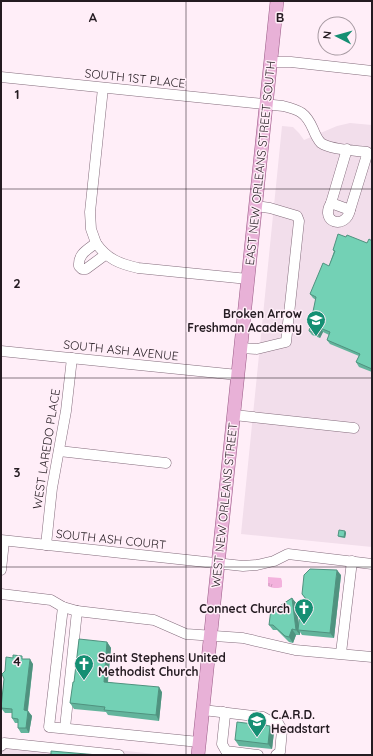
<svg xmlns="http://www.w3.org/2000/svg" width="373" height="756" font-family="Quicksand,sans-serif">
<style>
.built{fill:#f2deeb}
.park{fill:url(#park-tufts)}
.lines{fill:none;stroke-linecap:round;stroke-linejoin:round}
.minor-casing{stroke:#846c7c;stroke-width:11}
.major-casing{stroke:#9a5b86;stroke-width:14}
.minor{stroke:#fff;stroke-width:10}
.major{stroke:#e8b1d7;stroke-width:13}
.wall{fill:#63b49c}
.shaded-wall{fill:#50927f}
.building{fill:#73d1b5;stroke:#50927f}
.grid{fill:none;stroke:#241b21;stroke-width:1;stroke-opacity:0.55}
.labels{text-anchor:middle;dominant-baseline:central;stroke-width:3;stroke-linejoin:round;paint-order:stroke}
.street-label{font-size:12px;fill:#241b21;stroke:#ffeef8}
.poi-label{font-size:12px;font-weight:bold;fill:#241b21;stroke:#ffeef8;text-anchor:end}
.grid-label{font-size:13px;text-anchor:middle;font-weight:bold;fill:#241b21;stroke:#ffeef8;stroke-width:3;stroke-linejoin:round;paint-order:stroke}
</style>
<defs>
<pattern id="park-tufts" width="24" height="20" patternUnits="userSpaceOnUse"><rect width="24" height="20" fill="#f3b2dd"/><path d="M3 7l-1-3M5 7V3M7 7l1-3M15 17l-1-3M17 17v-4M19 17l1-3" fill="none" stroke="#d098bd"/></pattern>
</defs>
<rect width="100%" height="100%" fill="#ffeef8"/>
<g class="built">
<path d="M350,123l22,2v422l-131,-13 41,-408 11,1 6,6 5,7 33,-14z"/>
<path d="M1,738l164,17h-164z"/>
</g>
<path class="park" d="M268,577l13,1 1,3v6c-4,2 -11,1 -14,-1z"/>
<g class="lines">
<defs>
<g id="minor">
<path d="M271,62h20l81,9"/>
<path d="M1,77l282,29c17,4 23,7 30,23 2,5 4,10 8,14 10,7 33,7 46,9l-1,6 -16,52 -19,-7 16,-54"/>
<path d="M103,88l-13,124 1,17 5,14c-9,7 -18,11 -17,23l3,3h4l19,-14"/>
<path d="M331,203c-12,20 15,27 19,7"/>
<path d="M96,243c11,16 24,21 42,25l110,11"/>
<path d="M241,348l16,1 29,-7 13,-121 -2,-5 -27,-8 -14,-2"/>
<path d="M1,351l237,24"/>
<path d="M234,415l120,13"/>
<path d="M59,451l107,12"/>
<path d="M1,540l242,26 14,-1 17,-4 14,-7 84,10"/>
<path d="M46,545l6,-57 14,-77 6,-53"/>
<path d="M1,570l3,-29"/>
<path d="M1,594l50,6 12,7 14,4 77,9 32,14 57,4 52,12 77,7"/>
<path d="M63,607l-14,120 150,15"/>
<path d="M341,653l11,-92"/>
<path d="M203,710l60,7 7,4 8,2 4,7 -2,22 -4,3"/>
<path d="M223,712l2,3 -3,29 4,7 32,4"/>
<path d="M65,728l12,-117"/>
<path d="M1,746l3,-3 115,12"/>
</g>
<path id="major" d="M198,755l79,-754"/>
</defs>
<use href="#minor" class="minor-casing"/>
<use href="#major" class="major-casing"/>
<use href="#minor" class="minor"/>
<use href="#major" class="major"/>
</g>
<g class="wall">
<path d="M346,237l21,6 5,-2v131l-13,-5 -3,-5 3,-6 -29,-12 -3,-4 2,-5 -6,-3 -3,6 -8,-3 -3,-4 7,-31 -3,-2 -3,-4 19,-28 5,-15 -1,-1z"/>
<path d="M345,531l1,2 -1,5 -6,-1 -1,-1z"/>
<path d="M341,575l-7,63 -32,-3 -2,-3v3h-4l-3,8 -4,-1 -12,-12h-4l-4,-5 6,-16 17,-11 4,5 3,21 11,-19 -8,-11z"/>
<path d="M107,642l4,6 -3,34 54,10 -3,29 -51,-6 -2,-3 -32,-3 -4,-6 4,-21z"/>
<path d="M24,659l9,5 -5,47 4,5 -3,17h-8l-3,-5v-5h-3l-3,-5v-5h-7l-4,-5 3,-29z"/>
<path d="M270,726l4,6 -2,17 -33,-3 -4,-6z"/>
</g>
<g class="shaded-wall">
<path d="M320,328l3,4 -3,6 -3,-4z"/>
<path d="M345,531l1,2 -1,5 -1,-1z"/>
<path d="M337,570l4,5 -7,63 -4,-5z"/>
<path d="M292,598l4,5 3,27h-1l2,2v3l-4,-5z"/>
<path d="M292,629l4,6 -3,8 -4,-6z"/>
<path d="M107,642l4,6 -4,39 -3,-5z"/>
<path d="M30,659l3,5 -6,51 -3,-5z"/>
<path d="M159,687l3,5 -3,29 -3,-6z"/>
<path d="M28,711l4,5 -3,17 -3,-5z"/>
<path d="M270,726l4,6 -2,17 -4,-5z"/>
</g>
<g class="building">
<path d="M338,234l8,3 1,-2 20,8 2,-4 3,2v128l-16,-7 4,-8 -33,-14 3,-8 -10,-4 -3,6 -8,-3 7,-34 -6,-3 13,-31 6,3 6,-15 -2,-1z"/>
<path d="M339,530l6,1 -1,6 -6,-1z"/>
<path d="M310,569l27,1 -7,63 -32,-3 3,-26 10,1 -9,-11 2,-19z"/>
<path d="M292,598l4,32 -4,-1 -3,8 -4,-1 -12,-11h-4l2,-16h4z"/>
<path d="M79,639l28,3 -3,40 55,5 -3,28 -52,-5 1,-3 -35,-4 3,-21h1z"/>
<path d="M13,655l9,1v3h8l-6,51 4,1 -2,17h-8v-9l-6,-1v-9l-11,-1 3,-29 -2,-5 3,-3 1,-14 7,1z"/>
<path d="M237,722l33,4 -2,18 -33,-4z"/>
<path d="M51,751l47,4h-47z"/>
</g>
<path class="grid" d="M186,1v754M1,189h371M1,378h371M1,567h371"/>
<defs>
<symbol id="school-pin" viewBox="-11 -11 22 30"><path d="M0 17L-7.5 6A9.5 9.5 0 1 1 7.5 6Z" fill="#158f73" stroke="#ffeef8"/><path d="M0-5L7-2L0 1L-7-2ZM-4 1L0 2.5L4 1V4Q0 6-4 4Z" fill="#fff"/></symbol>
<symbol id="church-pin" viewBox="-11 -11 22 30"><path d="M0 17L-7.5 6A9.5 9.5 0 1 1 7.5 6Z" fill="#158f73" stroke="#ffeef8"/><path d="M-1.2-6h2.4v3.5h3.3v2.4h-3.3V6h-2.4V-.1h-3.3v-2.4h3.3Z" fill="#fff"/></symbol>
</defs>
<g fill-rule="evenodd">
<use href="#school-pin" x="305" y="309" width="22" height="30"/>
<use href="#church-pin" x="293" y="597" width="22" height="30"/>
<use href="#church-pin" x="73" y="653" width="22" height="30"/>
<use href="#school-pin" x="246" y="710" width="22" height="30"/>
</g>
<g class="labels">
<g class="street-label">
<text transform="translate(135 78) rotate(6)">SOUTH 1ST PLACE</text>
<text transform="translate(260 163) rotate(-84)">EAST NEW ORLEANS STREET SOUTH</text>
<text transform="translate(121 350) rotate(6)">SOUTH ASH AVENUE</text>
<text transform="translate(46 449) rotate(-81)">WEST LAREDO PLACE</text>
<text transform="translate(224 505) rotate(-84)">WEST NEW ORLEANS STREET</text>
<text transform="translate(111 539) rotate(6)">SOUTH ASH COURT</text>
</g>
<g class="poi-label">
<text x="302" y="313">Broken Arrow<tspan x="302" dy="14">Freshman Academy</tspan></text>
<text x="290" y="608">Connect Church</text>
<text x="98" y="657" text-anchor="start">Saint Stephens United<tspan x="98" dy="14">Methodist Church</tspan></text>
<text x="271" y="714" text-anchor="start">C.A.R.D.<tspan x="271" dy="14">Headstart</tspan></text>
</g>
</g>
<g class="grid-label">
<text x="93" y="22">A</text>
<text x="280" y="22">B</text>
<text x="17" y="99">1</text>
<text x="17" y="288">2</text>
<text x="17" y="477">3</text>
<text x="17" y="666">4</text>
</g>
<rect width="373" height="756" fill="none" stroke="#241b21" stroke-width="4"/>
<g transform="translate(337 36) rotate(276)"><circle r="19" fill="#ffeef8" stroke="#a79aa2"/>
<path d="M0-3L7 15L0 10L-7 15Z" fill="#158f73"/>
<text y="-6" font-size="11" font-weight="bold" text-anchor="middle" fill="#241b21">N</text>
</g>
</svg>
